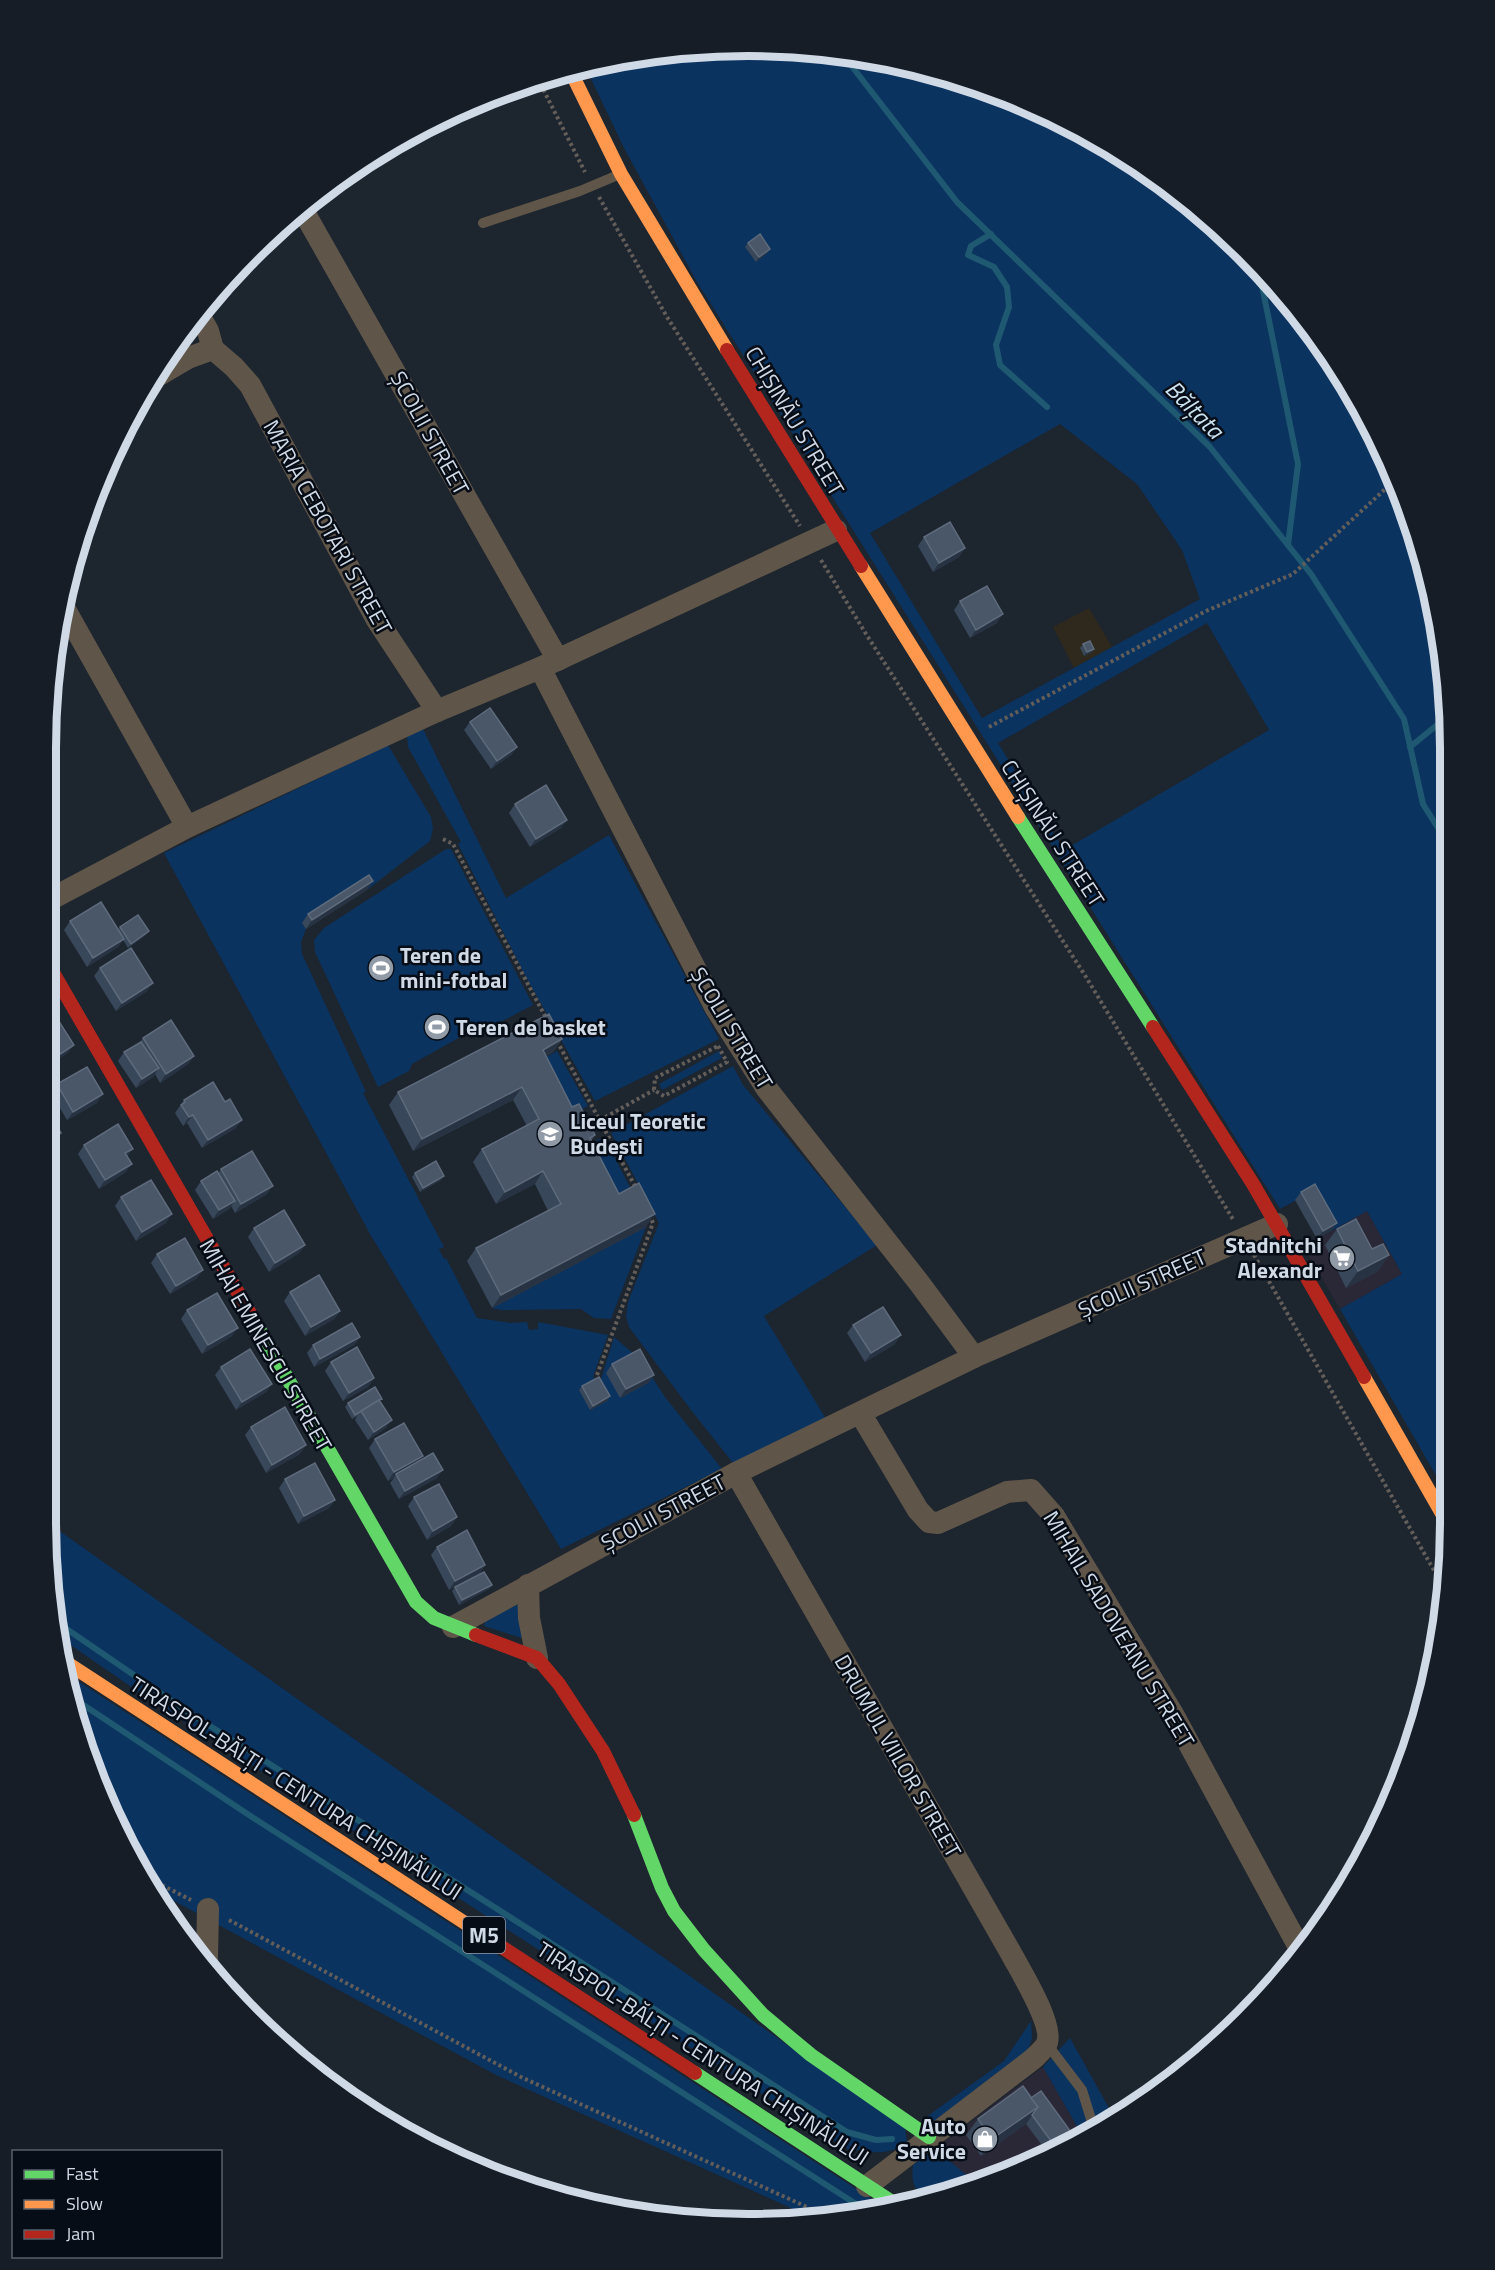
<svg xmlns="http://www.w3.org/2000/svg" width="1495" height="2270" font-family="'Titillium Web',sans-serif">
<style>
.commercial{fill:#2a2837}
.industrial{fill:#2e291c}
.green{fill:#0b335f;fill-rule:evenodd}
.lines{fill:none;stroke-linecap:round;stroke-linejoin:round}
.stream{stroke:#1f5971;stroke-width:6}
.path{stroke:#635e59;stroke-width:4;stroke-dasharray:3 3;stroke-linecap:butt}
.lane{stroke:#5f5548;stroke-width:10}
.street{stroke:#5f5548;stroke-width:22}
.fast{stroke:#63d668;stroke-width:14}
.slow{stroke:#ff974d;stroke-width:14}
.jam{stroke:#b3261e;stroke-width:14}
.wall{fill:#384759}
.shaded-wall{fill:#273342}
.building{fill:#495768;stroke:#5e6b7c;stroke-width:1.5}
.labels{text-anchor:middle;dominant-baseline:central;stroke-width:5;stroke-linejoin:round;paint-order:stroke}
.shield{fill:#070d16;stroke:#949ca8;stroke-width:1.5}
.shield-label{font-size:21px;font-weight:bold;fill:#d0dae7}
.street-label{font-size:22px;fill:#d0dae7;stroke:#070d16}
.poi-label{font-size:22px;font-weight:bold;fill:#d0dae7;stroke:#070d16;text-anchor:start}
.water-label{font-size:24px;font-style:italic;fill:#cbe3f0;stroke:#070d16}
.rim{fill:none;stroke:#d0dae7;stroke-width:8}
</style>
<rect width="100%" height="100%" fill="#1d252f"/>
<g class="commercial">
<path d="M1367,1211l35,63 -62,35 -36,-62z"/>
<path d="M1043,2067l40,70 -108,45 -40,-33z"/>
</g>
<path class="industrial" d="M1089,608l23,39 -38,21 -21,-41z"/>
<g class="green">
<path d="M702,46l138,5 134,31 125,57 112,81 94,100 73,117 48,129 23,136 -4,789 -105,-182 62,-35 -35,-63 -36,20 -22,-38 -29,16 -583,-927 -73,-134 -39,-82zM1060,424l77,60 45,66 18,49 -218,119 -112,-185zM1207,623l62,107 -205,120 -66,-107z"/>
<path d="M422,727l84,171 103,-63 110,204 -124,62 -71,-128 -66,-129 3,-2 -53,-95 -1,-12z"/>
<path d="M388,745l43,72 2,12 -3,12 -63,49 -64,33 3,6 -5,13 1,12 64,138 -3,1 81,154 -5,2 5,10 2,-1 31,60 34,5 16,-1 2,8 9,-1v-7l70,13 -15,42 5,3 3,-1 13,-42 27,23 24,37 57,72 -161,80 -191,-315 -206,-381z"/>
<path d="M446,849h5l82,156 -38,20h-13l-70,39 -3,7 -31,16 -63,-135 -1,-12 10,-12z"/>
<path d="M557,1051l31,55 -17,9 -36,-52z"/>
<path d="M719,1051l3,7 -60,32 -3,-6z"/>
<path d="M733,1066l10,19 134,160 -113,71 62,103 -93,44 -42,-53 -62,-83 -3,-11 2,-14 31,-79 -48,-90z"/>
<path d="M604,1137l28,54 -22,11 -23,-57z"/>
<path d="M646,1227l-35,92 -17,-1 -13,-9 -80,1 -9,-2z"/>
<path d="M51,1525l854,603 2,14c-17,15 -38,10 -59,7l-702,-452 -90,-62 -5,-20z"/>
<path d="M516,1600l12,40 -44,-14 2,-8z"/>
<path d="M64,1672l823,537c-26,6 -61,19 -85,4l-306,-138 -344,-186 -70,-141z"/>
<path d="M1031,2021l1,18 -5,13 -93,72 -9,-6 79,-57z"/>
<path d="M1070,2038l45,81 -16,12 -16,6 -40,-70z"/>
<path d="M935,2149l40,33 -44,18c-17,-8 -20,-17 -18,-35z"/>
</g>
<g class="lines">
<g class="stream">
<path d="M840,51l117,151 253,245 101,127 93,145 19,85 25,40"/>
<path d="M991,234l-20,12 -3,9 26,12 13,20 2,20 -13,38 4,20 47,42"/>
<path d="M1259,271l39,193 -10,81"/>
<path d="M1410,747l38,-31"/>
<path d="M52,1619l133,91 662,422 29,8 16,-1"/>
<path d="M70,1696l179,119 621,398"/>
</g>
<g class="path">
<path d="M538,79l47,93"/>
<path d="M599,197l68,120 133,209"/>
<path d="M821,560l45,74 220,343 148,244"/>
<path d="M989,727l217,-116 87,-37 101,-93"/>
<path d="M443,839l10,5 93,174"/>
<path d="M557,1041l79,147"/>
<path d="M718,1046l9,16 -63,34 -10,-6 1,-12z"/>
<path d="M600,1120l54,-30"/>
<path d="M1254,1255l190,333"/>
<path d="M597,1375l56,-152 -3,-7"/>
<path d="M146,1877l45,23"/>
<path d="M229,1920l294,158 284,129 20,12"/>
<path d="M851,2217l-1,-4 4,-6"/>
</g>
<g class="lane">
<path d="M483,223l97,-32 38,-16"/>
<path d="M1047,2044l35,46 13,42"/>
</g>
<g class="street">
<path d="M301,207l257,453"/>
<path d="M199,315l9,16 5,18 21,18 16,18 127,235 60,91"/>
<path d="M159,375l29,-17 25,-9"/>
<path d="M63,606l124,221"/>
<path d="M540,668l175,339 52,82 153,195 54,73"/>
<path d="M51,899l136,-72 250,-116 103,-43 296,-138"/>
<path d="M860,1413l58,97 11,12 9,1 69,-31 24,-2 23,26 120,200 126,233"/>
<path d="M736,1473l276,482c9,17 44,73 34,90 -3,5 -9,10 -13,14l-166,127"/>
<path d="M528,1585l1,33 8,40"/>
<path d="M453,1627l283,-154 238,-116 303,-133"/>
<path d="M208,1967l-1,-9 1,-49"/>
</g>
<g class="fast">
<path d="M1018,817l135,210"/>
<path d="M255,1322l161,280 18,16 42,17"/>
<path d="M634,1815l28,73 12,23 30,39 59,65 48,40 118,82"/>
<path d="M695,2073l205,134"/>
</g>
<g class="slow">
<path d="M569,68l52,106 106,176"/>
<path d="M861,566l157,251"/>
<path d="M1364,1377l80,140"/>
<path d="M61,1659l427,279"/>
</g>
<g class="jam">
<path d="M727,350l134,216"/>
<path d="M51,969l204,353"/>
<path d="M1153,1027l100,157 111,193"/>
<path d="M476,1635l61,23 22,26 44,67 31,64"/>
<path d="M488,1938l207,135"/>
</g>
</g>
<g class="wall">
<path d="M748,243l22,6 -3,4 -11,9 -11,-15z"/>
<path d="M924,537l41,11 -6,9 -26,15 -15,-26z"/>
<path d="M960,601l37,22 -27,15 -16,-28z"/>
<path d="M1083,644l11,5 -3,4 -7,3 -4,-8z"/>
<path d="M470,722l47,25 -6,8 -20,14 -27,-39z"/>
<path d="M515,804l52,16 -6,8 -31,19 -21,-34z"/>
<path d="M367,890l-61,39 -4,-6 6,-9z"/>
<path d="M70,921l48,9 2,-3 26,8 -18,13 -5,-8 -5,7 -31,20 -23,-37z"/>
<path d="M100,968l47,23 -31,20 -22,-35z"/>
<path d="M143,1038l51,18 -6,8 -28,19 -5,-9 -2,3 -17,11 -18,-27 6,-9 16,-10z"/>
<path d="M562,1039l-9,13 -7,4 26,51 23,28 -4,6 28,53 27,33 -154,81 -25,-47 9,-13 72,-37 -13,-27 -39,20 -23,-42 9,-13 45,-23 -14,-26 -100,51 -24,-46 9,-13z"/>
<path d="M57,1084l40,19 -30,17 -16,-27z"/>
<path d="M184,1100l52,28 -34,20 -15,-25 -4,3 -8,-13z"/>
<path d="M84,1145l43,12 -1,15 -27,17 -21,-35z"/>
<path d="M221,1169l46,25 -32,19 -4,-7 -2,3 -16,10 -18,-29 6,-9 17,-8z"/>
<path d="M415,1173l26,7 -21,12 -8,-15z"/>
<path d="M1301,1192l30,39 -14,8 -22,-39z"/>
<path d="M121,1197l45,26 -30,18 -21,-35z"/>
<path d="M254,1228l51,17 -6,8 -30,19 -21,-35z"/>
<path d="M1337,1229l35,20 17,6 -12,17 -31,16 -21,-43z"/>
<path d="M157,1254l40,24 -27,16 -19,-31z"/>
<path d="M290,1292l50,19 -6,8 -29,17 -21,-35z"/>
<path d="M187,1310l45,26 -30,18 -21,-35z"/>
<path d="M853,1325l42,19 -30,18 -18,-29z"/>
<path d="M360,1337l-6,8 -40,22 -7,-14 6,-8z"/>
<path d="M331,1362l43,16 -6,9 -25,14 -18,-30z"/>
<path d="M612,1364l42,11 -6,8 -28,15 -14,-25z"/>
<path d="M221,1367l51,17 -6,8 -30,18 -21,-35z"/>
<path d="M582,1386l28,10 -3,5 -17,9 -11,-20z"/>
<path d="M380,1401l6,27 -18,12 -13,-20 2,-4 -5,3 -7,-12 3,-4z"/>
<path d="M251,1427l49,27 -34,19 -21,-38z"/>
<path d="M375,1439l48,17 -4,5 18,17 -38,21 -9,-16 4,-5 -6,3 -19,-33z"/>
<path d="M285,1479l50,21 -6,8 -31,16 -19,-36z"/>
<path d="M414,1497l43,20 -6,9 -24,14 -19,-34z"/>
<path d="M437,1547l48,18 -5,8 -31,17 -18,-35z"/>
<path d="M492,1585l-3,4 -30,16 -7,-14 3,-4z"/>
<path d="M1031,2098l34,43 -14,10 -4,1 -21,-28 -45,32 -15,-21 12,-16z"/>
</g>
<g class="shaded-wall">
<path d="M770,249l-3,4 -11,9 3,-5z"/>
<path d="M965,548l-6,9 -26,15 6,-9z"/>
<path d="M1003,614l-6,9 -27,15 6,-8z"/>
<path d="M1094,649l-3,4 -7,3 3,-4z"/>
<path d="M517,747l-6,8 -20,14 6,-8z"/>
<path d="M567,820l-6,8 -31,19 6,-8z"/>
<path d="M373,881l-6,9 -61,39 6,-9z"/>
<path d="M149,931l-3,4 -18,13 3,-4z"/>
<path d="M124,939l-6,8 -31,20 6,-9z"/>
<path d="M153,983l-6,8 -31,20 6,-8z"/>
<path d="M562,1039l-9,13 -19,10 9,-12z"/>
<path d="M74,1045l-6,8 -17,11v-4z"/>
<path d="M194,1056l-6,8 -28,19 6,-9z"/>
<path d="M159,1068l-6,9 -17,11 6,-9z"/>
<path d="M522,1087l-9,13 -100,51 9,-12z"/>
<path d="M103,1094l-6,9 -30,17 6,-8z"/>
<path d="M193,1115l-6,8 -4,3 6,-9z"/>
<path d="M242,1120l-6,8 -34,20 6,-8z"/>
<path d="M61,1133l-3,4 -7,5v-3z"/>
<path d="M133,1149l-6,8 -2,-4z"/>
<path d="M132,1164l-6,8 -27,17 6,-9z"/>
<path d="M543,1171l-8,13 -39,20 9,-12z"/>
<path d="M444,1176l-3,4 -21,12 3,-4z"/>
<path d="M273,1186l-6,8 -32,19 6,-9z"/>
<path d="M235,1201l-6,8 -16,10 6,-9z"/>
<path d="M172,1214l-6,9 -30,18 6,-9z"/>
<path d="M655,1214l-9,13 -154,81 9,-13z"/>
<path d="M1337,1223l-6,8 -14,8 6,-8z"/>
<path d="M305,1245l-6,8 -30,19 6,-9z"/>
<path d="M1389,1255l-12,17 -31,16 12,-17z"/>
<path d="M203,1270l-6,8 -27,16 6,-8z"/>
<path d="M340,1311l-6,8 -29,17 6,-9z"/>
<path d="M238,1328l-6,8 -30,18 6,-9z"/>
<path d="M901,1335l-6,9 -30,18 6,-9z"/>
<path d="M360,1337l-6,8 -40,22 6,-8z"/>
<path d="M654,1375l-6,8 -28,15 6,-9z"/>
<path d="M374,1378l-6,9 -25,14 6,-8z"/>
<path d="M272,1384l-6,8 -30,18 6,-8z"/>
<path d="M610,1396l-3,5 -17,9 3,-4z"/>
<path d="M392,1420l-6,8 -18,12 6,-8z"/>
<path d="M306,1445l-6,9 -34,19 6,-8z"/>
<path d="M423,1456l-6,8 -21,10 -2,4 -6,3 6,-9z"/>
<path d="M443,1470l-6,8 -38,21 6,-8z"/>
<path d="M335,1500l-6,8 -31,16 6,-8z"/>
<path d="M457,1517l-6,9 -24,14 6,-9z"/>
<path d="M485,1565l-5,8 -31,17 6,-9z"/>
<path d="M492,1585l-3,4 -30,16 3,-5z"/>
<path d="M1038,2107l-12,17 -45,32 11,-17z"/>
<path d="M1071,2132l-6,9 -16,11 5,-7z"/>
</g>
<g class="building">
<path d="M760,234l10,15 -11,8 -11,-14z"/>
<path d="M950,522l15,26 -26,15 -15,-26z"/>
<path d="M987,586l16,28 -27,16 -16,-29z"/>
<path d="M1090,641l4,8 -7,3 -4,-8z"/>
<path d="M490,708l27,39 -20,14 -27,-39z"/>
<path d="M546,785l21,35 -31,19 -21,-35z"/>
<path d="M369,875l4,6 -61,39 -4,-6z"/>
<path d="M101,902l23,37 -31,19 -23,-37z"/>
<path d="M138,915l11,16 -18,13 -11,-17z"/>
<path d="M131,948l22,35 -31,20 -22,-35z"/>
<path d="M53,1012l21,33 -23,15v-46z"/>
<path d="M549,1014l13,25 -19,11 29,57 7,-3 16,31 -5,3 29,56 20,-11 16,31 -154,81 -25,-47 85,-44 -18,-33 -38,21 -23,-43 57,-30 -17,-32 -100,52 -24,-47z"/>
<path d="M171,1020l23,36 -28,18 -23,-36z"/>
<path d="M141,1042l18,26 -17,11 -18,-27z"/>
<path d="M87,1067l16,27 -30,18 -16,-28z"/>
<path d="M213,1082l12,20 5,-3 12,21 -34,20 -15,-25 -4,2 -8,-12 4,-3 -1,-2z"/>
<path d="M51,1117l10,16 -10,6z"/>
<path d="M118,1124l15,25 -8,4 7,11 -27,16 -21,-35z"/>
<path d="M252,1151l21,35 -32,18 -20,-35z"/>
<path d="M436,1161l8,15 -21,12 -8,-15z"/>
<path d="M217,1171l18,30 -16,9 -18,-29z"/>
<path d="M151,1180l21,34 -30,18 -21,-35z"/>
<path d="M1315,1184l22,39 -14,8 -22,-39z"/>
<path d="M284,1210l21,35 -30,18 -21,-35z"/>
<path d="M1356,1219l16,30 11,-5 6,11 -31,16 -21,-42z"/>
<path d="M185,1238l18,32 -27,16 -19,-32z"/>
<path d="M319,1275l21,36 -29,16 -21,-35z"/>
<path d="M217,1293l21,35 -30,17 -21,-35z"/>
<path d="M883,1307l18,28 -30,18 -18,-28z"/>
<path d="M352,1323l8,14 -40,22 -7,-14z"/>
<path d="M357,1347l17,31 -25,15 -18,-31z"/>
<path d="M250,1349l22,35 -30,18 -21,-35z"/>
<path d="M640,1349l14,26 -28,14 -14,-25z"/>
<path d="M599,1377l11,19 -17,10 -11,-20z"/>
<path d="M375,1387l7,12 -3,1 -24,15 -7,-12z"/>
<path d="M379,1400l13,20 -18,12 -13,-21z"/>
<path d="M285,1407l21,38 -34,20 -21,-38z"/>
<path d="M404,1423l19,33 -29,16 -19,-33z"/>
<path d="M433,1453l10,17 -38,21 -9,-17z"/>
<path d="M315,1463l20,37 -31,16 -19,-37z"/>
<path d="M439,1484l18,33 -24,14 -19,-34z"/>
<path d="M467,1530l18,35 -30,16 -18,-34z"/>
<path d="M484,1572l8,13 -30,15 -7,-13z"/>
<path d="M1023,2086l15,21 -46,32 -14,-20z"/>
<path d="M1041,2091l30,41 -17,13 -22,-30 6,-8 -7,-9z"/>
</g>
<defs>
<symbol id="stadium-disc" viewBox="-11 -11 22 22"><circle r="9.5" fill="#919ba7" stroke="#070d16"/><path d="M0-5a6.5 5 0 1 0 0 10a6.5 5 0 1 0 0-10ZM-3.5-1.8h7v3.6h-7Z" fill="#fff"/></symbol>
<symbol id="school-disc" viewBox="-11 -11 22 22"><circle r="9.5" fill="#919ba7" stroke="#070d16"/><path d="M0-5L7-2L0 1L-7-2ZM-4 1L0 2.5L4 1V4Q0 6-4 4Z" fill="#fff"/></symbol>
<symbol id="supermarket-disc" viewBox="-11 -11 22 22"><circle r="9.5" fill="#919ba7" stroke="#070d16"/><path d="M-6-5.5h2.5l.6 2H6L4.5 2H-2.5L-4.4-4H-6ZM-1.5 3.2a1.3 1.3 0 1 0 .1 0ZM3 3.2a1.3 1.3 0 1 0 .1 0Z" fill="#fff"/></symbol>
<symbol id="shop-disc" viewBox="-11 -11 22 22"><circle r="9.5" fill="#919ba7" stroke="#070d16"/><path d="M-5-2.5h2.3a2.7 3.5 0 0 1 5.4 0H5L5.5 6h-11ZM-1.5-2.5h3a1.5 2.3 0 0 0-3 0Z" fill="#fff"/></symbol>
</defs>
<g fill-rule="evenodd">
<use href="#stadium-disc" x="366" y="953" width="30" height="30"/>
<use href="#stadium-disc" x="422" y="1012" width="30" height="30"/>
<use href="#school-disc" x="535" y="1119" width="30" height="30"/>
<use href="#supermarket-disc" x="1327" y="1243" width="30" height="30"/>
<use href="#shop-disc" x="970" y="2124" width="30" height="30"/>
</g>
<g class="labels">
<rect class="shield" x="463" y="1917" width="42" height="36" rx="4.5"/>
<g class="shield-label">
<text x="484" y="1935">M5</text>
</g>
<g class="street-label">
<text transform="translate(795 421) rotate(59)">CHIȘINĂU STREET</text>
<text transform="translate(430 433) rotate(61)">ȘCOLII STREET</text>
<text transform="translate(328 527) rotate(61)">MARIA CEBOTARI STREET</text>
<text transform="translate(1053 833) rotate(57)">CHIȘINĂU STREET</text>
<text transform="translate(732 1028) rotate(59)">ȘCOLII STREET</text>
<text transform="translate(1142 1283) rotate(-24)">ȘCOLII STREET</text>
<text transform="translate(266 1345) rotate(60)">MIHAI EMINESCU STREET</text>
<text transform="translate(663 1512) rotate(-28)">ȘCOLII STREET</text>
<text transform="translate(1119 1629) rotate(59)">MIHAIL SADOVEANU STREET</text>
<text transform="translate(898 1756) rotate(60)">DRUMUL VIILOR STREET</text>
<text transform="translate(296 1788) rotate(33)">TIRASPOL-BĂLŢI - CENTURA CHIȘINĂULUI</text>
<text transform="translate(703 2053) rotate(33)">TIRASPOL-BĂLŢI - CENTURA CHIȘINĂULUI</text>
</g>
<g class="poi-label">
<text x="400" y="955">Teren de<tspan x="400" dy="25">mini-fotbal</tspan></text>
<text x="456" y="1027">Teren de basket</text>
<text x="570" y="1121">Liceul Teoretic<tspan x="570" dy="25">Budești</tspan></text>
<text x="1322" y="1245" text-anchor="end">Stadnitchi<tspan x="1322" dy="25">Alexandr</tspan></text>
<text x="966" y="2126" text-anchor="end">Auto<tspan x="966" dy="25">Service</tspan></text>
</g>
<g class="water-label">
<text transform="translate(1195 409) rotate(45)">Bălţata</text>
</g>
</g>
<path d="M0 0H1495V2270H0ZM748 56H748A692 692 0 0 1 1440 748V1522A692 692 0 0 1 748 2214H748A692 692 0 0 1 56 1522V748A692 692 0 0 1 748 56Z" fill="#171d27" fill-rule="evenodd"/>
<path class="rim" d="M748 56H748A692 692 0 0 1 1440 748V1522A692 692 0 0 1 748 2214H748A692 692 0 0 1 56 1522V748A692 692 0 0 1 748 56Z"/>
<rect x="12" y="2150" width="210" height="108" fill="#070d16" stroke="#575f6a" stroke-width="1.5"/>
<rect x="24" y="2170" width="30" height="9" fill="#63d668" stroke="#575f6a" stroke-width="1.5"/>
<text x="66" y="2180" font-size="18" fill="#d0dae7">Fast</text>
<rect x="24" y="2200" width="30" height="9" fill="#ff974d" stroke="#575f6a" stroke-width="1.5"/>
<text x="66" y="2210" font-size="18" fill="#d0dae7">Slow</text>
<rect x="24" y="2230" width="30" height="9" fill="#b3261e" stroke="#575f6a" stroke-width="1.5"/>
<text x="66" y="2240" font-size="18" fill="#d0dae7">Jam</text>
</svg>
